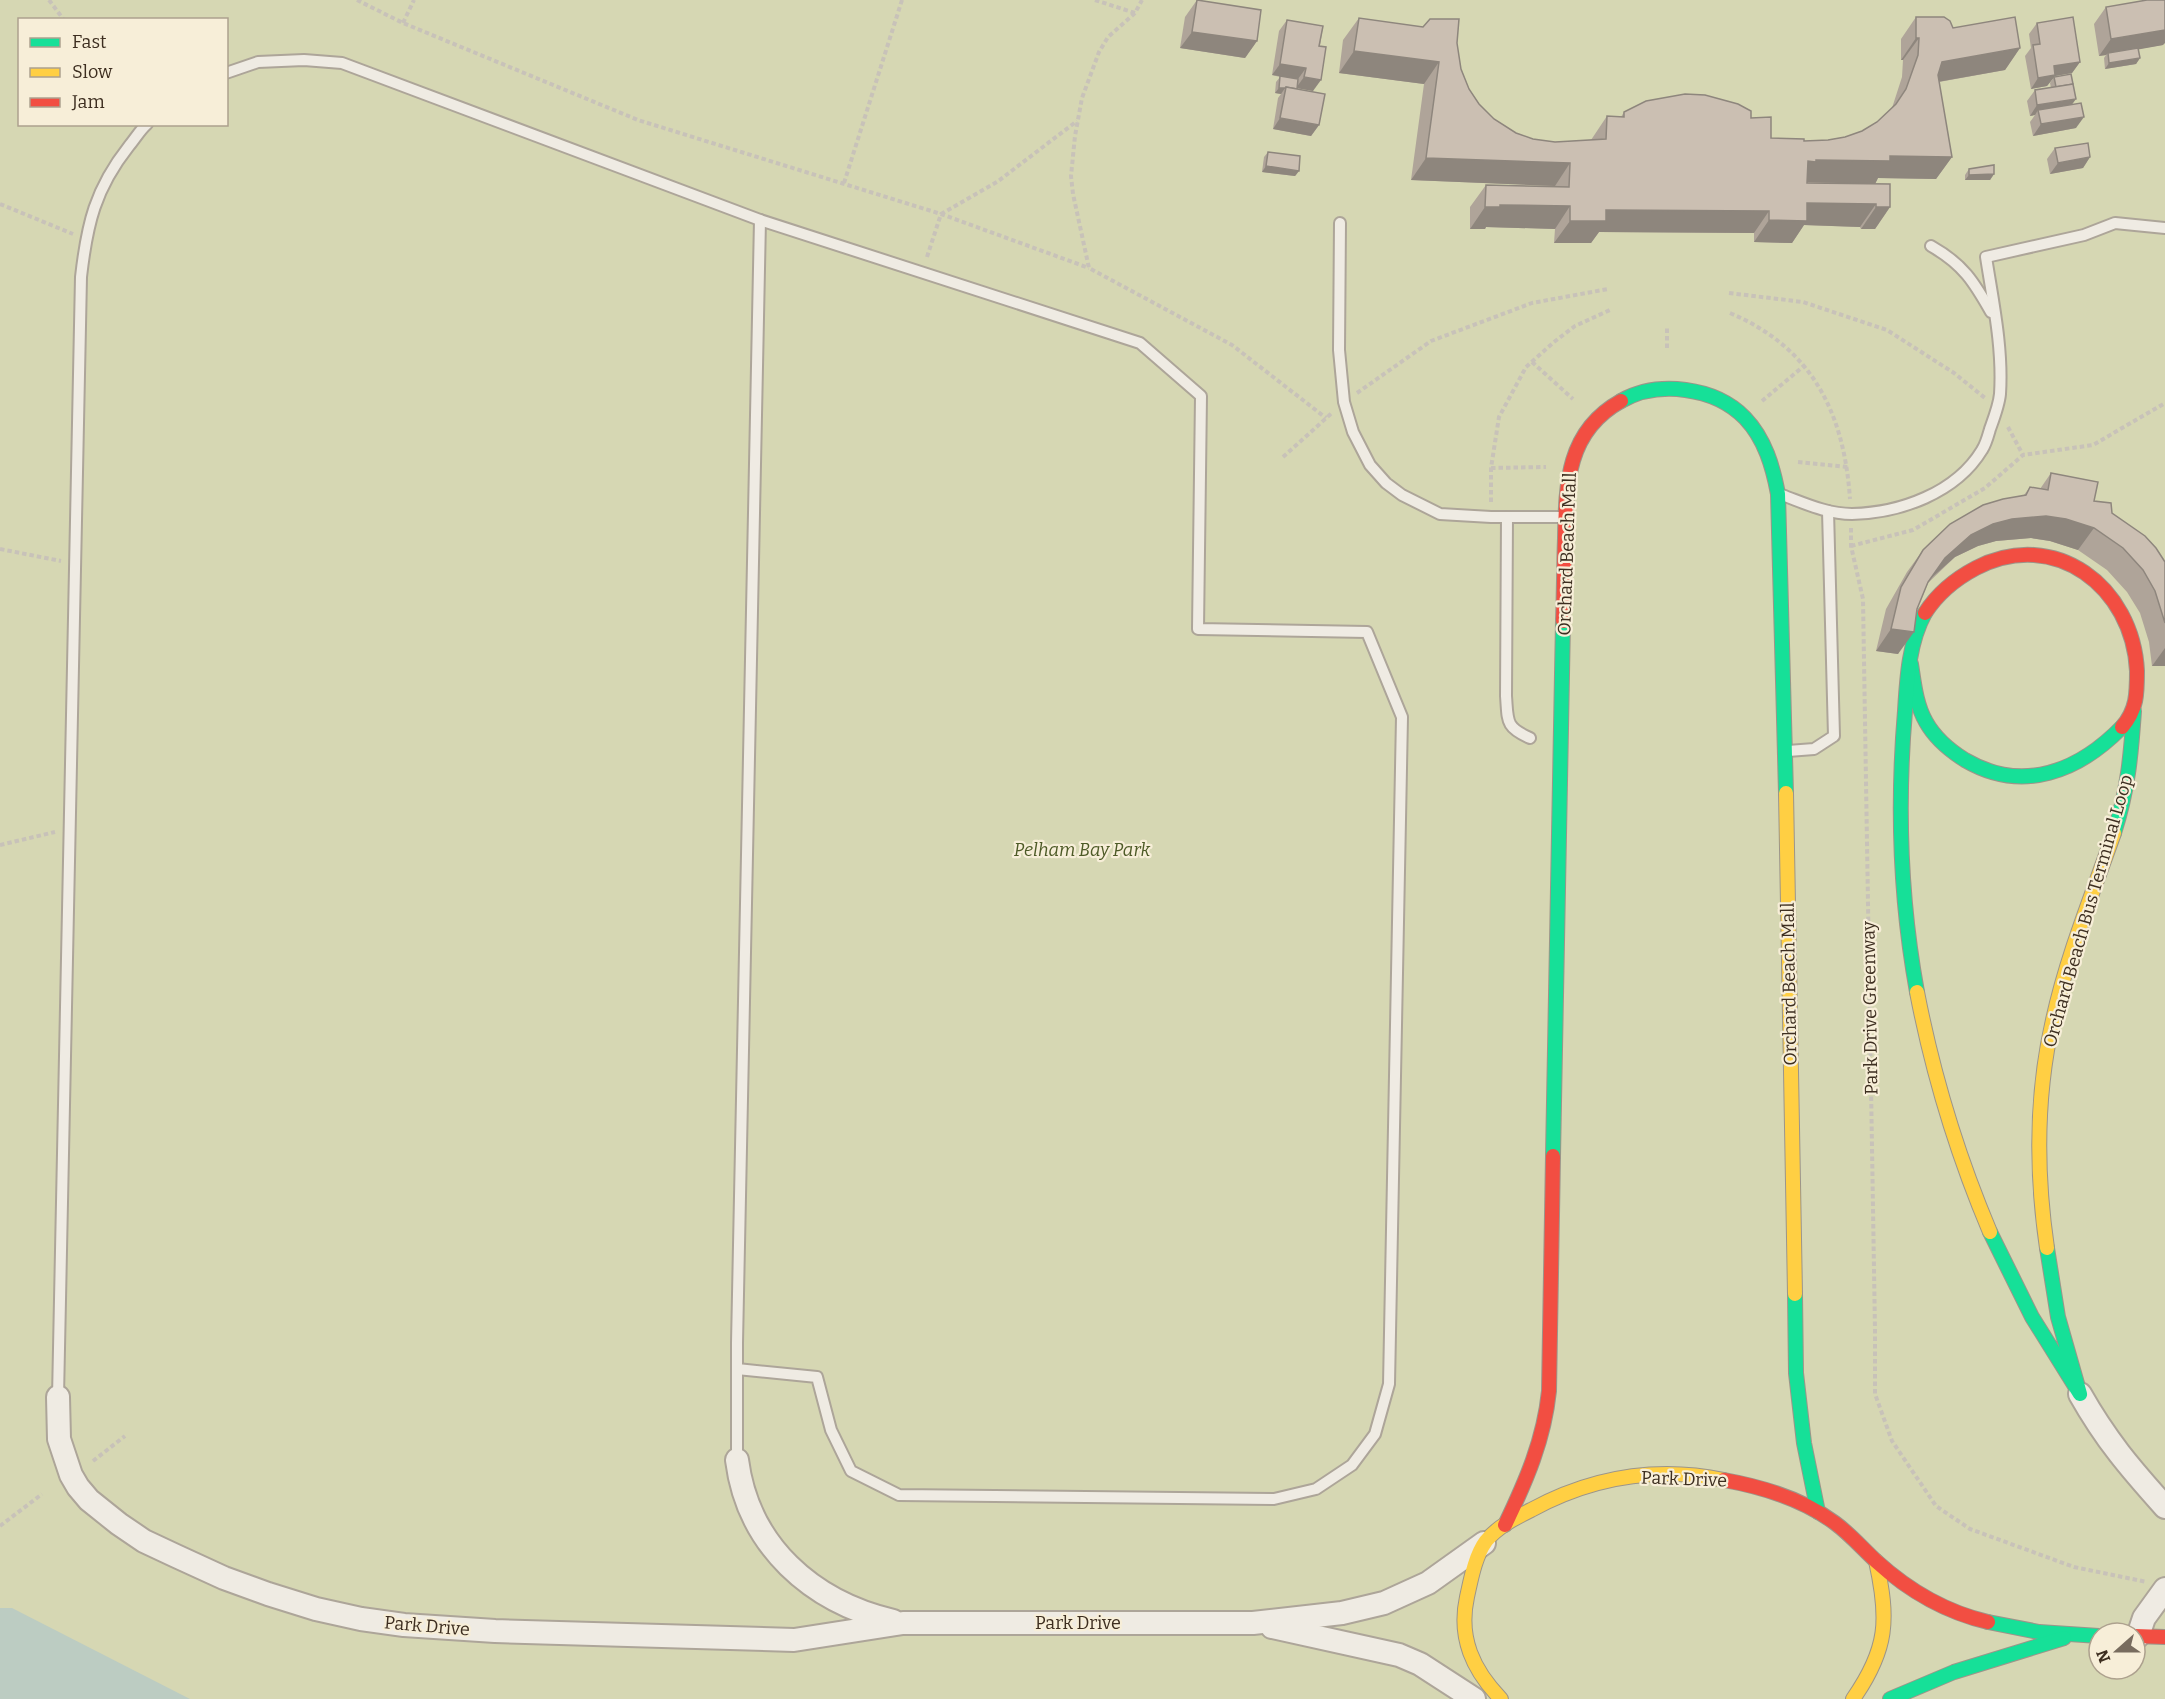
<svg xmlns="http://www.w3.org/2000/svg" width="2165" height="1699" font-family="Bitter,serif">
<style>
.green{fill:#d6d7b3;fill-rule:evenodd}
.water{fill:#bcccc2}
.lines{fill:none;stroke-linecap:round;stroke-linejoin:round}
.lane-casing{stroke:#ada599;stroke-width:14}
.street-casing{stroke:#ada599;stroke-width:26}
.fast-casing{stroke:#9c958a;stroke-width:16}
.slow-casing{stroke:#9c958a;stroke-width:16}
.jam-casing{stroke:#9c958a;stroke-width:16}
.path{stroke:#c8c2b9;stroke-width:4;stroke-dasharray:4.5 3;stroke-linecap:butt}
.lane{stroke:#efebe3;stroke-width:10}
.street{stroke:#efebe3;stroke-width:22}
.fast{stroke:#16e098;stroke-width:14}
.slow{stroke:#ffcf43;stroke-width:14}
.jam{stroke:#f24e42;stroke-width:14}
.wall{fill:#afa499}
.shaded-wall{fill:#8e867d}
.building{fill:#cbbfb2;stroke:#8e867d;stroke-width:1.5}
.labels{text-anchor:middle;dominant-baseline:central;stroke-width:4.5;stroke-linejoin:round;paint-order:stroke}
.street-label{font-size:18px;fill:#3d2e20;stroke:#f7eed8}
.park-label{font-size:18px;font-style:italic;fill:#4d5a26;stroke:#f7eed8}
</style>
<rect width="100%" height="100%" fill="#e7e0d1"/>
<path class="green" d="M0,0h2165v1699h-2165zM20,20h206v104h-206zM2099,1633h36v36h-36z"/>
<path class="water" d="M0,1608h12l178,91h-190z"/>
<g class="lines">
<defs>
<g id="lane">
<path d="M226,73l32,-11 46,-2 38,3 418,157 380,123 61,53 -3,233 169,3 35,85 -13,667 -14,50 -23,31 -36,24 -42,10 -375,-4 -48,-24 -20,-41 -14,-53 -80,-8"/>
<path d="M1340,223l-1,127 5,52 9,30 17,33 16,18 16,12 38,19 51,3h71"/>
<path d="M1931,246c32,18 43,36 60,66"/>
<path d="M1782,495c22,8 45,19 70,19 48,-1 104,-21 130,-64 4,-6 6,-14 8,-21 4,-11 9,-24 10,-35 3,-46 -7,-92 -14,-137l98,-22 31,-12 50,5"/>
<path d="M1507,517l-1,179c2,25 -1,31 24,42"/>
<path d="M1788,751l26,-2 20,-13 -6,-225"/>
<path d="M58,1397l23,-1120c6,-53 14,-88 48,-131 6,-7 11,-16 18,-22"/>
<path d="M737,1460v-117l23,-1123"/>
</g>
<g id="street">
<path d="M2080,1394c26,46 50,74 85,113"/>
<path d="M58,1397l1,42 12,36 7,12 11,13 30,24 25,17 32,15 48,22 44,16 48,15 45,10 43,6 91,6 299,9 109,-17h350l89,-10 42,-10 44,-20 56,-40"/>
<path d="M737,1460c11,86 75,142 156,161"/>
<path d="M1272,1627l127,28 21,9 54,35"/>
<path d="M2138,1636l6,-18 21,-29"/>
</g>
<g id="fast">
<path d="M1621,401c37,-21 94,-14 124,17 20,21 28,49 33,76l8,299"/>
<path d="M1911,664c3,19 5,41 15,58 9,16 23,28 39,38 58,34 114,11 157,-33"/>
<path d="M2114,833c14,-43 17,-78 20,-122"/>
<path d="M1917,992c-17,-93 -20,-187 -12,-281 2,-33 4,-69 20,-98"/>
<path d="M1553,1156l10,-535"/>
<path d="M1990,1232l42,85 48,77 -22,-77 -11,-69"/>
<path d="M1795,1294l1,79 8,70 14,69"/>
<path d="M1988,1622l51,10 60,4"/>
<path d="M1890,1699l64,-27 110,-34"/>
</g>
<g id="slow">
<path d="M1786,793l9,501"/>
<path d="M1917,992c16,83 40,162 73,240"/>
<path d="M2047,1248c-11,-75 -11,-154 6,-228 14,-64 39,-125 61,-187"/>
<path d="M1501,1699c-28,-29 -43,-61 -34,-102 4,-18 8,-41 19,-56 11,-14 29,-23 45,-31 61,-33 125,-44 193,-30"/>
<path d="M1853,1699c35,-50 36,-80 23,-138"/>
</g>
<g id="jam">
<path d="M1925,613c13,-20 30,-34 51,-45 79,-41 157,19 161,103 0,22 0,39 -15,56"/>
<path d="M1563,621c1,-27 1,-55 2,-83 1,-55 2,-107 56,-137"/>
<path d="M1724,1480c39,7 80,20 111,43 15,11 27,25 41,38 33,30 69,51 112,61"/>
<path d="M1505,1525c21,-44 39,-85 44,-134l4,-235"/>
<path d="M2135,1636l30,1"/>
</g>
</defs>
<use href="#lane" class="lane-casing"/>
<use href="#street" class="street-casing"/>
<use href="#fast" class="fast-casing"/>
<use href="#slow" class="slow-casing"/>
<use href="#jam" class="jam-casing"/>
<g class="path">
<path d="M49,0l15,20"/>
<path d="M357,0l46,23 235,97 303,94 148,54"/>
<path d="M1095,0l40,13 7,-13"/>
<path d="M1135,13l-27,24 -9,15 -17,46 -7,38 -4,40 2,18 16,74 143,77 94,73"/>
<path d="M403,23l11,-23"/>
<path d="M844,183l58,-183"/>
<path d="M0,204l73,30"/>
<path d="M927,257l14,-43 56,-32 80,-61"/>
<path d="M1729,293l74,9 84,28 67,43 31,25"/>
<path d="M1730,313c82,35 114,99 120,186"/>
<path d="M1667,348v-20"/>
<path d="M1532,362l41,37"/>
<path d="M1357,393l74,-52 101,-38 76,-14"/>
<path d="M1762,401l43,-36"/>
<path d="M2008,427l15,28"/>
<path d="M1283,457l50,-45"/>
<path d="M1798,462l50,5"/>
<path d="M1491,468l55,-1"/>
<path d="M1491,502v-34l8,-51 27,-50 28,-25 21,-16 35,-16"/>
<path d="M1851,528v18l12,53 12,731v64l17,47 44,65 34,23 104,38 73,15"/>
<path d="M1851,546l62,-16 72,-42 38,-33 70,-10 72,-42"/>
<path d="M0,549l61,12"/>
<path d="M0,845l55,-13"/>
<path d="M93,1461l32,-25"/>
<path d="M0,1526l42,-32"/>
</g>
<use href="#lane" class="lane"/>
<use href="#street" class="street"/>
<use href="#fast" class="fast"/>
<use href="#slow" class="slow"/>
<use href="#jam" class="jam"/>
</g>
<g class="wall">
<path d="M1197,0l60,41 -12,17 -65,-10 5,-31z"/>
<path d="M2106,7l57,38 -25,4 2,9 -4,6 -31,5 -1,-11 2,-3 -7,1 -5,-32z"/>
<path d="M1916,17l104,31 -15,22 -66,12 13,75 -16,22 -58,-1 -3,6 15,23 -15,22h-14l-1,-2 -56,-2 -12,18 -38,-1v-9l-155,-1 -8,11h-37l1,-14 -69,-2 -1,2h-15v-22l16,-22 69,1 -144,-6 13,-96 -85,-11 4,-33 16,-22 98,25 4,26 8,20 10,15 15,15 22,14 17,6 22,3 36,-2 16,-24 14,1 3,-5 127,6 20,20 33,3 24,-1 17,-3 17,-6 15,-9 15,-14 10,-31 1,-17h-2v-21z"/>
<path d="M1287,20l36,6 -10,65 -16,-3 22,37 -8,11 -38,-7 5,-31 3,-4 -6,-1 1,-11 4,-5 -8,-2 7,-44z"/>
<path d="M2037,23l43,39 -8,11 -17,3 -8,10 -16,3 -6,-33 6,-8 -2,-14z"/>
<path d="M2054,77l18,28 4,23 -43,8 -3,-14 5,-7 -5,1 -3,-15 8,-11 16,-2 -1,-5z"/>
<path d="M2055,148l35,9 -7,11 -33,6 -3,-15z"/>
<path d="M1268,152l31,19 -4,5 -33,-4 2,-15z"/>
<path d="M1969,169l25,5 -4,6h-25v-5z"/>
<path d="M2051,473l61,40 53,49v104h-13l-3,-24 -9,-29 -13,-21 -20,-22 -29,-20 -28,-9 -19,-3 -35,3 -18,5 -23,11 -27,26 -30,71 -22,-3 10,-42 21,-37 16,-22 101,-55 6,-8 10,2z"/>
</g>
<g class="shaded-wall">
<path d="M2165,30v13l-2,2 -55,10v-2l-2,2 -7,1 12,-17z"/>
<path d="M1192,32l65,9 -12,17 -65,-10z"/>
<path d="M1916,38h3l-16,22h-2z"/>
<path d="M2020,48l-15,22 -79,14 16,-22z"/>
<path d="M1354,51l85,11 -15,22 -85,-11z"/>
<path d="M2140,58l-4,6 -31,5 4,-6z"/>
<path d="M2080,62l-8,11 -17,3 -8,10 -16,3 7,-11 16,-12z"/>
<path d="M1280,64l26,4 -8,11 -26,-4z"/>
<path d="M1304,77l17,3 -8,11 -17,-3z"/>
<path d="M1279,88h6l-4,6 -6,-1z"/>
<path d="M2076,99l-8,11h-30l-3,5 -5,1 7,-11z"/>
<path d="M2084,117l-8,11 -43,8 8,-12z"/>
<path d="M1280,118l39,7 -8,11 -38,-7z"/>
<path d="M1890,156l62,1 -16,22 -58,-1 -3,6 -73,-2 6,-21 8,-1z"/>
<path d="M2090,157l-7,11 -33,6 8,-11z"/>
<path d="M1426,158l144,5 -15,23 -144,-6z"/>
<path d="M1266,166l33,5 -4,5 -33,-4z"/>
<path d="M1994,174l-4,6h-25l4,-5z"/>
<path d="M1807,203l69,1 -16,23 -56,-2 -12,18 -38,-1 15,-22z"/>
<path d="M1500,205l70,1 -15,23 -69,-2 -1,2h-15l15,-22z"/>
<path d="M1876,207h14l-15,22h-14z"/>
<path d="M1606,210l163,1 -15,22 -155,-1 -8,11h-37l16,-22z"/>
<path d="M2046,516l20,3 28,9 -16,22 -28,-9 -19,-3 -35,3 -18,5 -23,11 -26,23 16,-22 26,-23 22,-11 19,-5z"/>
<path d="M1891,629l23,3 -16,22 -22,-3z"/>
<path d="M2165,648v18h-13z"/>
</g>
<g class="building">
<path d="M1197,0l64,10 -4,31 -65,-9z"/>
<path d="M2147,0h18v30l-54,9 -5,-32z"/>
<path d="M1916,17h28l6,4 3,7 62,-11 5,31 -78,14 -4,13 14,82 -62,-1v5l-74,-1v2l-8,-1 -1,22 83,1v23h-14v-3l-69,-1v18l-38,-1v-9l-163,-1v11h-36v-15l-70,-1v2h-15l1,-22 83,2 1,-24 -144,-5 13,-96 -85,-11 5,-33 64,9 7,-8h29l-2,24 4,26 8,20 10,15 15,15 22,14 17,6 22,3 51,-3 1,-23 17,1v-5l22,-11 39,-7 20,1 33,9 13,7v7l20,-1v21l33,1v2l24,-1 17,-3 17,-6 15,-9 19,-18 10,-15 12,-34 1,-17h-3z"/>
<path d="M2073,17l7,45 -26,4 1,9 -17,3 -5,-33 7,-1 -3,-21z"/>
<path d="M1287,20l36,6 -4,20 7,1 -5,33 -17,-3 2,-9 -26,-4z"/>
<path d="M2138,48l2,10 -31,5 -1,-10z"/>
<path d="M2071,74l2,10 -17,3 -2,-10z"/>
<path d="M1280,76l18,3 -1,10 -11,-2 -1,1h-6z"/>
<path d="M2073,84l3,15 -39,6 -2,-15z"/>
<path d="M1286,87l39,7 -6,31 -39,-7z"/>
<path d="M2081,103l3,14 -43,7 -3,-14z"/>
<path d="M2088,143l2,14 -32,6 -3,-15z"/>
<path d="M1268,152l32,4 -1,15 -33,-5z"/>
<path d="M1994,165v9l-25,1v-6z"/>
<path d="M2051,473l47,9 -4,19 17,2 1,10 33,23 11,12 9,14v61l-10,-32 -12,-21 -20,-22 -29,-20 -28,-9 -20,-3 -34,3 -19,5 -22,11 -26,23 -17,24 -11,27 -3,23 -23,-3 10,-42 22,-37 27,-26 33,-19 20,-6 23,-4 4,-8 18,3z"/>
</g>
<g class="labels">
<g class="street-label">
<text transform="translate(1567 554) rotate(-88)">Orchard Beach Mall</text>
<text transform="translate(2088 911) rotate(-74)">Orchard Beach Bus Terminal Loop</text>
<text transform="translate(1789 984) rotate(-91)">Orchard Beach Mall</text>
<text transform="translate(1870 1008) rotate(-91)">Park Drive Greenway</text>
<text transform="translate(1684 1479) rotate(2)">Park Drive</text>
<text x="1078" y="1623">Park Drive</text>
<text transform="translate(427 1626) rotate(5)">Park Drive</text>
</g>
<g class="park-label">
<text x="1082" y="850">Pelham Bay Park</text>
</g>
</g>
<rect x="18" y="18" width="210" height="108" fill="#f7eed8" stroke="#ada18e" stroke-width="1.5"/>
<rect x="30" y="38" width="30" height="9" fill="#16e098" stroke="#ada18e" stroke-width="1.5"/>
<text x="72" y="48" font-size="18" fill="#3d2e20">Fast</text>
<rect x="30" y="68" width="30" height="9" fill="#ffcf43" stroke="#ada18e" stroke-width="1.5"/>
<text x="72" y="78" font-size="18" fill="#3d2e20">Slow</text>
<rect x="30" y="98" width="30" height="9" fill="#f24e42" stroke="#ada18e" stroke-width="1.5"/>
<text x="72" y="108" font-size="18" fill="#3d2e20">Jam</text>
<g transform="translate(2117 1651) rotate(249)"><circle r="28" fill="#f7eed8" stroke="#ada18e" stroke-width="1.5"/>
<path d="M0-4.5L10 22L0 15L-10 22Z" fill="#786c5e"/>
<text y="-9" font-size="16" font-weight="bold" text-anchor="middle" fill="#3d2e20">N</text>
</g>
</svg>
